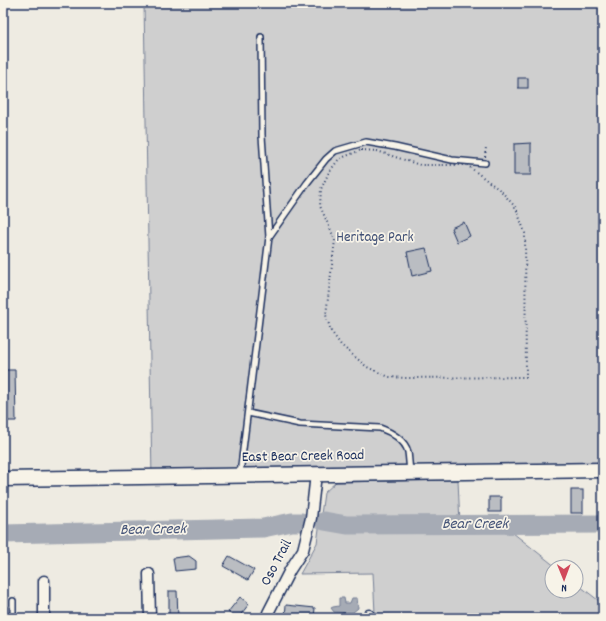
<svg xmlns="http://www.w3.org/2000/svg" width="606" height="621" font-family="Dekko,sans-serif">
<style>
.green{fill:#cfcfcf;stroke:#757f96}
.water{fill:#a6abb5;stroke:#6e7992}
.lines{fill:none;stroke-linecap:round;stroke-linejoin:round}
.river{stroke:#a6abb5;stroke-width:19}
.building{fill:#babdc2;stroke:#1b2f5e}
.service-casing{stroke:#1b2f5e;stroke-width:8}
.minor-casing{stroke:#1b2f5e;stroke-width:13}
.secondary-casing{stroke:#1b2f5e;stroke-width:17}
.path{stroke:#1b2f5e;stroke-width:2;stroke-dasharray:1 3;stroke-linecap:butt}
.service{stroke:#f7f3e8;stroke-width:5}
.minor{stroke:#f7f3e8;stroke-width:10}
.secondary{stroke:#f7f3e8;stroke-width:14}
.labels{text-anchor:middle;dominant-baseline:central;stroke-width:3.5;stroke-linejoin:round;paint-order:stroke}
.park-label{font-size:15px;fill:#3f4f75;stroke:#f7f3e8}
.street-label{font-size:15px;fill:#1b2f5e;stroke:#f7f3e8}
.water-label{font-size:16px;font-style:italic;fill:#455478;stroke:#f7f3e8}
</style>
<rect width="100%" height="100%" fill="#eeebe2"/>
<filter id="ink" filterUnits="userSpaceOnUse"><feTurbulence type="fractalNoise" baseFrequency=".025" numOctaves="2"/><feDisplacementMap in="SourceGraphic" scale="8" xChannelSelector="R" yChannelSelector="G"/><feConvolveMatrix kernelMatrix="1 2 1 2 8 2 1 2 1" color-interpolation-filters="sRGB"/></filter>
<g filter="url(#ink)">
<g class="green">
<path d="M144,3h459v471l-451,6z"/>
<path d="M458,480l2,44 48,5 48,38h-4v24h24v-8l27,21v14h-195l-33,-5 -2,-40 -73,1 17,-31 7,-50 12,-11z"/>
</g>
<path class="water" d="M339,598h5l1,5h5l2,-5h5l1,10 -6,5 -18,-1 -3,-4 2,-1 6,-1z"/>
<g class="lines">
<g class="river">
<path d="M324,521l23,4 256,-1"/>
<path d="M3,534l260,-6 29,-6h10"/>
</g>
</g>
<g class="building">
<rect x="518" y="78" width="10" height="10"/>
<path d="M531,143v32h-17v-31z"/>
<path d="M464,222l6,14 -13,6 -6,-14z"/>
<path d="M426,248l6,23 -20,5 -5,-24z"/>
<path d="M3,370h12l1,51h-13z"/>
<rect x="571" y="490" width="12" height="23"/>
<rect x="489" y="497" width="12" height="15"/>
<path d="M189,556l7,5v8l-21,2 -2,-13z"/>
<path d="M229,556l25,14 -6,10 -25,-14z"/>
<path d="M169,591h8l1,27h-9z"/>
<path d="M240,597l9,7 -11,14h-2l-8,-6z"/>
<path d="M286,605l29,3 -1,10 -29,-1z"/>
</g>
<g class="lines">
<defs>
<g id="service">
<path d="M269,237l38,-54 19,-24 9,-8 31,-9 29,5 57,13 33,3"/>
<path d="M248,413l52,11 80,4c11,4 25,12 28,24 1,6 1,13 2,19"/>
<path d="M240,474l29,-237 -7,-101 -1,-99"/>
<path d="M13,601v17"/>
</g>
<g id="minor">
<path d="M149,574l1,44"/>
<path d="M44,581v37"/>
<path d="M369,615v3"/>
<path d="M267,618l1,-5 22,-43 13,-20 8,-32 5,-44"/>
</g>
<path id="secondary" d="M3,479l600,-9"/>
</defs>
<use href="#service" class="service-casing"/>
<use href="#minor" class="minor-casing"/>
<use href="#secondary" class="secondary-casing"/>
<g class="path">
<path d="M361,150l16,1 43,14h47l34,26 15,17 9,25 1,144 -121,1 -16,-1 -22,-10 -26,-22 -10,-14 -5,-16 9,-75 -15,-34 1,-17 8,-17 10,-13z"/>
<path d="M485,157l1,-10"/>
</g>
<use href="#service" class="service"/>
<use href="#minor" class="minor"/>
<use href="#secondary" class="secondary"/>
</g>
</g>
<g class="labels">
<g class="park-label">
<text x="375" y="238">Heritage Park</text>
</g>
<g class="street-label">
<text transform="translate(303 457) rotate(-1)">East Bear Creek Road</text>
<text transform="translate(277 563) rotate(-62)">Oso Trail</text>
</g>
<g class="water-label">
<text x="475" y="524">Bear Creek</text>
<text transform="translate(153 530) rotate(-1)">Bear Creek</text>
</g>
</g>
<rect width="606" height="621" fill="none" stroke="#f7f3e8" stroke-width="16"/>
<rect x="8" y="8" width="590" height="605" fill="none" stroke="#1b2f5e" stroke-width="1.5" filter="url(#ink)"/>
<g transform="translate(564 579) rotate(179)"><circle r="19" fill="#f7f3e8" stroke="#9fa5b1"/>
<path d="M0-3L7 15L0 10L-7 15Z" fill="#d1495b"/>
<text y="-6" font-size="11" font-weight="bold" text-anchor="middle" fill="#1b2f5e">N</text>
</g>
</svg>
